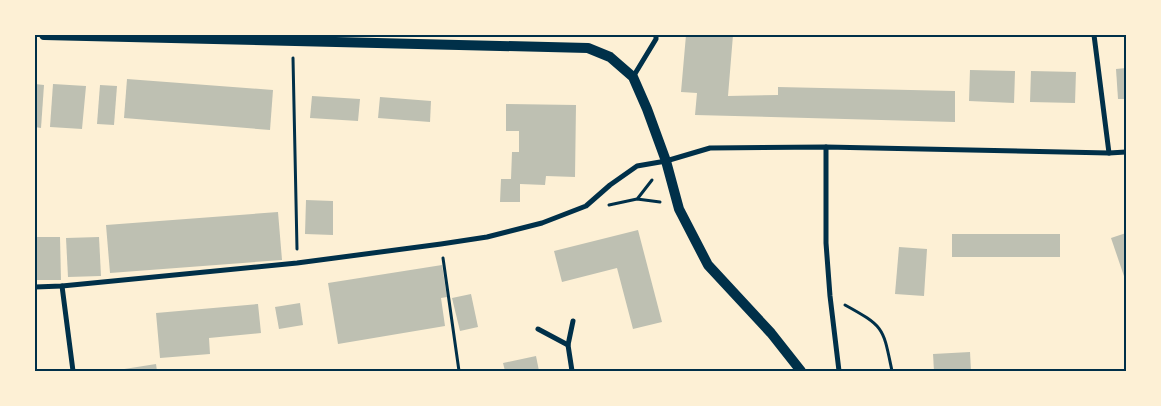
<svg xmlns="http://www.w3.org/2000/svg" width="1161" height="406" font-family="'Open Sans',sans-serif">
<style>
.building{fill:#bec0b2}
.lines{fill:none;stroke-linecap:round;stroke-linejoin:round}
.path{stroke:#003049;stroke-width:3}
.minor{stroke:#003049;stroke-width:5}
.secondary{stroke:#003049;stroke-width:10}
.neatline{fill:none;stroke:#003049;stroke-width:2}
</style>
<rect width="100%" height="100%" fill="#fdf0d5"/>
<g class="building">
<path d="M686,35h47l-5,61 50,-1v-8l177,4v31l-260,-7 2,-22 -16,-1z"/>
<path d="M1126,68v31h-8l-2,-30z"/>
<path d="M970,70l45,1 -1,32 -45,-2z"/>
<path d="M1031,71l45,1 -1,31 -45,-1z"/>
<path d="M127,79l146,11 -3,40 -146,-12z"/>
<path d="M35,84l9,1 -3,43 -6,-1z"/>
<path d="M53,84l33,2 -4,43 -32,-2z"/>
<path d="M100,85l17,1 -3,39 -17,-1z"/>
<path d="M312,96l48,3 -2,22 -48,-3z"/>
<path d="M380,97l51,4 -1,21 -52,-4z"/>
<path d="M506,104l70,1 -1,72 -29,-1 -1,9 -25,-1v18h-20l1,-23h10l1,-27h7v-21h-13z"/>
<path d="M306,200l27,1v34l-28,-1z"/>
<path d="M278,212l4,48 -172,13 -4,-48z"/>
<path d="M638,230l24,92 -29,7 -16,-61 -55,14 -8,-31z"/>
<path d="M1126,233v49l-15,-44z"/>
<rect x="952" y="234" width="108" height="23"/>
<path d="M35,237h25l1,43h-26z"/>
<path d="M99,237l2,39 -33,1 -2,-39z"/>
<path d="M899,247l28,2 -3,47 -29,-2z"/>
<path d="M442,265l5,32 -6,1 4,28 -107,18 -10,-61z"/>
<path d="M471,294l7,33 -18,4 -8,-33z"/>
<path d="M300,303l3,22 -24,4 -4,-22z"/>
<path d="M258,304l3,29 -52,5 1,16 -50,4 -4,-45z"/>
<path d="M970,352l1,19h-37l-1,-17z"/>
<path d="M536,356l3,15h-34l-2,-8z"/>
<path d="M156,364l1,7h-39v-1z"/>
</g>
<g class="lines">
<g class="path">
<path d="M293,58l4,191"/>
<path d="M638,198l14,-18"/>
<path d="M609,205l28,-6 23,3"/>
<path d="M443,258l16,113"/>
<path d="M845,305c40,22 38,23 47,66"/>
</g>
<g class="minor">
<path d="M1094,35l15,118"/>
<path d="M633,77l23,-38v-4"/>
<path d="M826,147v96l4,53 9,75"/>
<path d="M62,286l11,85"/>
<path d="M35,287l27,-1 235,-23 144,-19 46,-7 55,-14 44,-17 24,-21 27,-19 29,-5 44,-13 116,-1 283,6 17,-1"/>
<path d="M538,329l30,16 4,26"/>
<path d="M568,345l5,-24"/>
</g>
<path class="secondary" d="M44,35l544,13 22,9 23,20 14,32 19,52 13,48 29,56 63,68 30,38"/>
</g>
<rect width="1161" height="406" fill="none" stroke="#fdf0d5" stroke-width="72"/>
<rect x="36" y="36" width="1089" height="334" class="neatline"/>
</svg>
